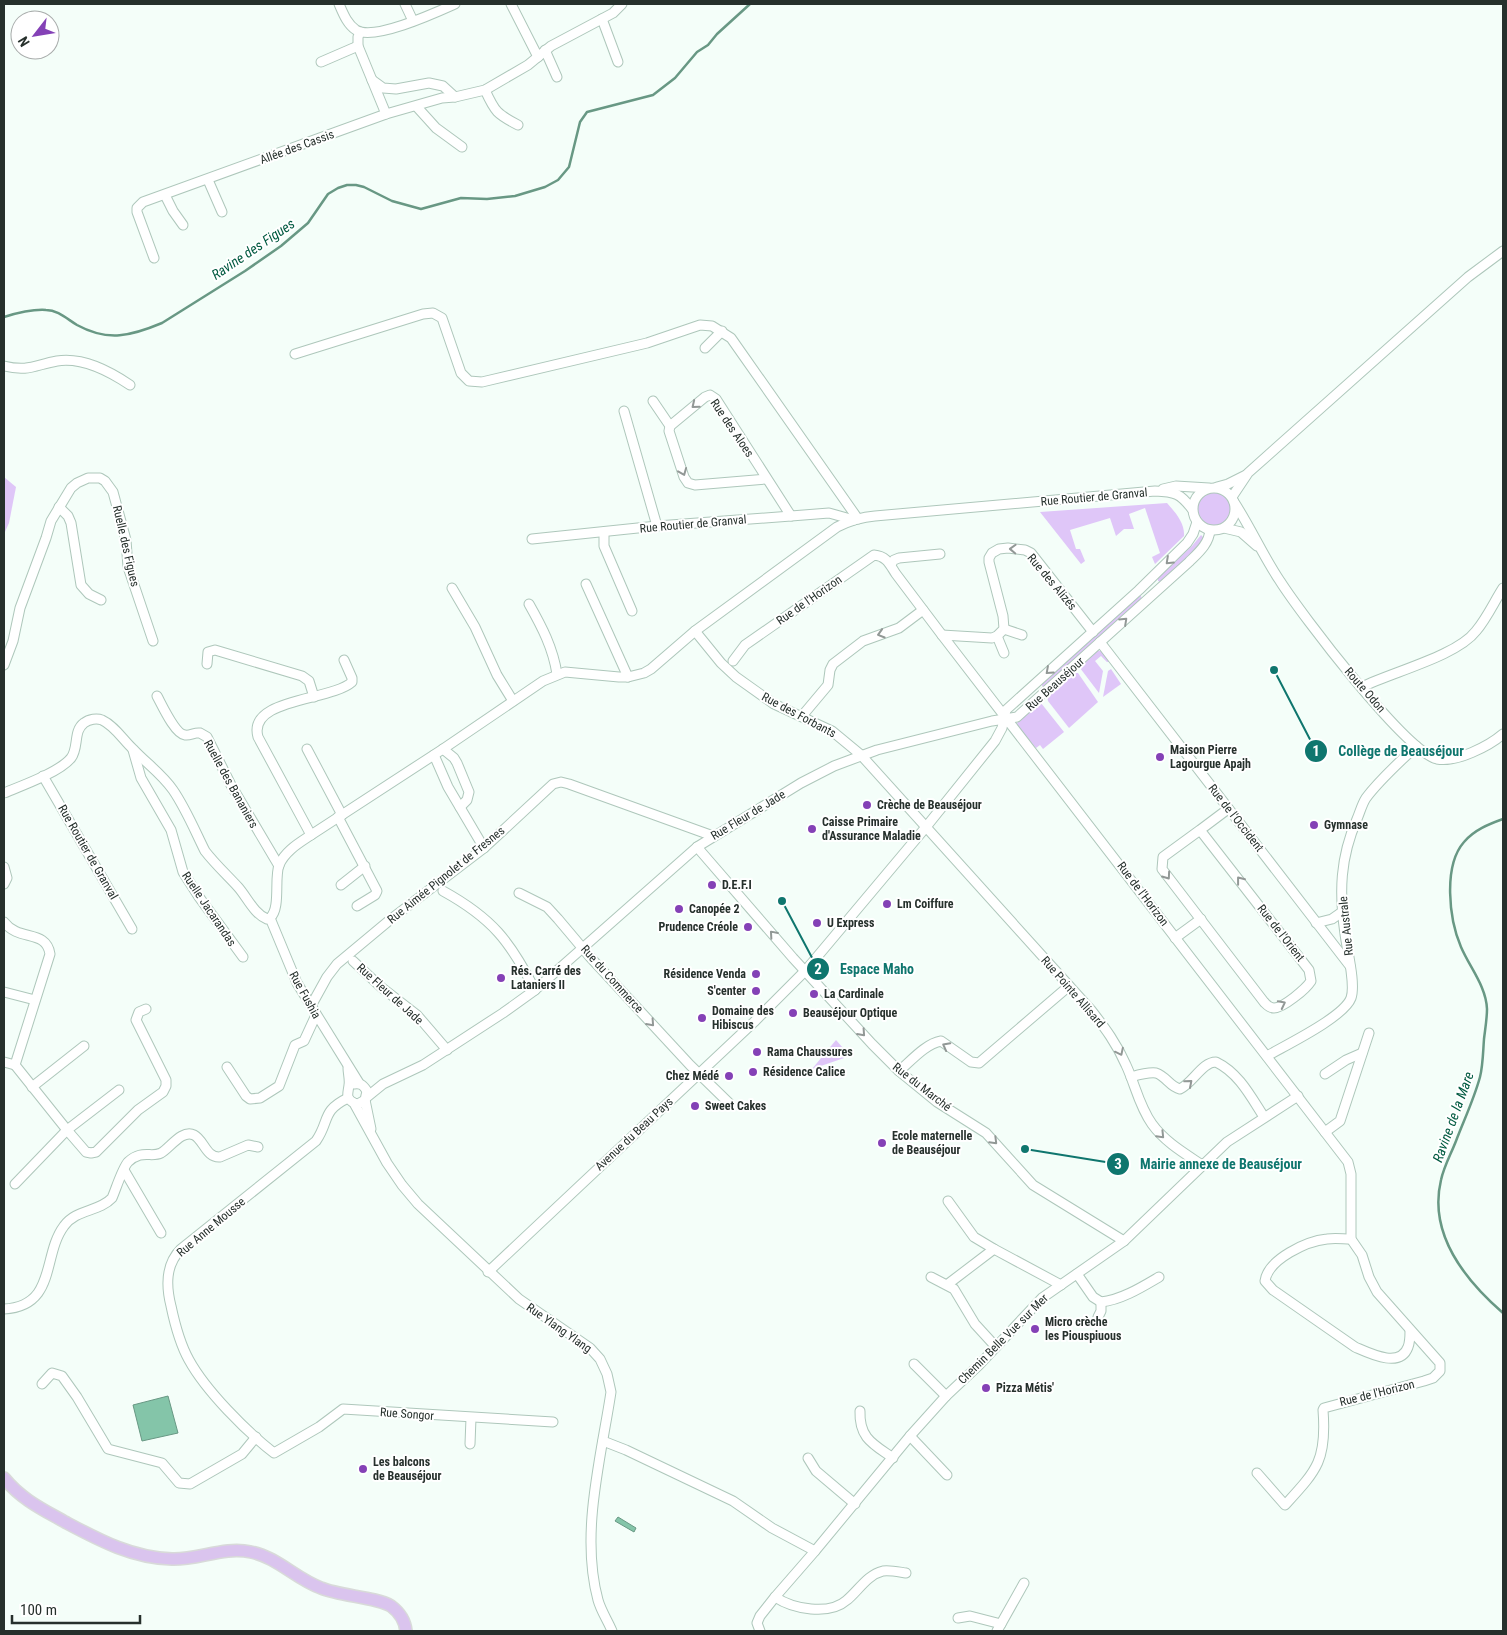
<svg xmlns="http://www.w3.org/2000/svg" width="1507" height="1635" font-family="'Roboto Condensed',sans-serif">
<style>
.green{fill:#dfc6f8}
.water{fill:#84c5a9;stroke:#689884}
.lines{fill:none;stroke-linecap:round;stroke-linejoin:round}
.stream{stroke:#689884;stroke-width:2.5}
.minor-casing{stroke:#aec7bb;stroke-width:11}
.major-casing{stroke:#d8dad9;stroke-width:14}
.minor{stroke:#fff;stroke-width:9}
.major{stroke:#dac4ee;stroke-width:11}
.oneway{stroke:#929896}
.poi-dot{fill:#8441b6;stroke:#fff;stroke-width:2}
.labels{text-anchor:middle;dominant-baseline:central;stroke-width:4;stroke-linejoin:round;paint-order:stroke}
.street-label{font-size:12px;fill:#26302c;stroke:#fff}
.poi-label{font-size:12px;font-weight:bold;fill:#26302c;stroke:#fff;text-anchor:start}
.water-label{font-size:14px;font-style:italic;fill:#005a40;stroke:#fff}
.leader{fill:none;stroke:#0f766e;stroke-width:2}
.callout-dot{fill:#0f766e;stroke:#fff;stroke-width:2}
.mark-label{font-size:15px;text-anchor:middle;font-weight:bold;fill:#fff}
.callout-label{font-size:14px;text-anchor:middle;font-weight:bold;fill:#0f766e;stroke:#fff;stroke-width:4;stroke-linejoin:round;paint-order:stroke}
</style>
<rect width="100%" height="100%" fill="#f4fef9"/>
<g class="green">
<path d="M4,477l12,10 -7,36 -5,11z"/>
<circle cx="1214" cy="509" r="17"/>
<path d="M1167,503c8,9 18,20 17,33l-29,28 -3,-7 8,-4 -15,-45 -16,6 5,15h-10l-8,7 -6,-18 -40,12 6,19h4l5,12 -4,3 -41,-52z"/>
<path d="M1201,535l3,3c-6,16 -30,32 -43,44l-3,-1v-3l2,-2 32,-30z"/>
<path d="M1138,595l3,1 1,4 -98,87 -2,-1v-5z"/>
<path d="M1097,651h6l8,11h-4l-6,-6 -6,5 8,10 -4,22 -19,-25z"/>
<path d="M1111,669l10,15 -18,13 5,-26z"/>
<path d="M1074,673h4l20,29 -29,26 -21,-27 -1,-5z"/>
<path d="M1041,703l23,29 -21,17 -3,-4 -4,3 -18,-21 -1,-4z"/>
<path d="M836,1040l14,16 -38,13z"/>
</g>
<g class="water">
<path d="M168,1396l10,37 -36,8 -9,-36z"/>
<path d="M618,1517l18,11 -2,4 -19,-11z"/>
</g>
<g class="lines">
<g class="stream">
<path d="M4,317c13,-4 28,-8 42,-7 12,0 21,9 31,15 31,17 54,11 85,-2l83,-52 36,-25 27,-23 20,-29 10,-6 9,-3h9l8,2 28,14 29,8 40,-11 26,1 28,-3 30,-9 13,-7 11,-13 11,-45 7,-10 66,-17 22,-17 22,-26 11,-7 9,-11 33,-30"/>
<path d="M1503,819c-14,5 -29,11 -39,23 -21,24 -15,77 -3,105 9,21 25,39 26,62 0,10 -2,21 -3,30 -1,13 -1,26 -4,38 -6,22 -16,43 -24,64 -5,13 -12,25 -15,39 -13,54 24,100 62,133"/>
</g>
<defs>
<g id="minor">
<path d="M339,4c4,9 8,20 17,26 18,11 79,-17 99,-26"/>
<path d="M405,4l8,17"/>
<path d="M511,4l27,53"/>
<path d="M602,19l16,43"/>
<path d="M360,32l-2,5v9l28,68"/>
<path d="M545,50l12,27"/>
<path d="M321,62l37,-16"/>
<path d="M372,80l11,8 13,1 33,-6 14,3 12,11"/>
<path d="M485,90c10,22 12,24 33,35"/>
<path d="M417,107l19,21 26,19"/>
<path d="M208,180l14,32"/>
<path d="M165,195l8,16 10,14"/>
<path d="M154,258l-17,-46v-4l6,-6 243,-88 56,-16 13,-1 30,-7 43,-25 23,-19 62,-33 9,-9"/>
<path d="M705,348l17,-17"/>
<path d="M295,354l128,-40 10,-1 9,5 19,55 8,8 13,1 165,-39 53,-18 12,1 19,12 127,181"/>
<path d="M4,366c24,6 31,-1 53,-5 26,-4 52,10 73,24"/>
<path d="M653,401l17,25 -1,5 15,46 4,6 7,2 71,-6"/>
<path d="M624,411l33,115"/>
<path d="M670,426l35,-29 5,-2 6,4 75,117"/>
<path d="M1217,487l11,-3 18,-9"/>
<circle cx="1214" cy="509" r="21"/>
<path d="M1163,489l13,-3 33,2"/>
<path d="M1232,497l16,-24 220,-196 35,-26"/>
<path d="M1234,502c17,26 29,54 46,79 21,33 125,170 157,178 19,4 52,-13 66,-25"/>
<path d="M59,507l9,9 3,7 10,62 8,9 12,6"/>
<path d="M1224,528l17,4 16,14"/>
<path d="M604,532v14l28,65"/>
<path d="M532,539l125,-13 134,-10 38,-3 25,7"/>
<path d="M891,564l3,-4 5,-2 41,-4"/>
<path d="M586,584l42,93"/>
<path d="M452,588l23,39 22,48 16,26"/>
<path d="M529,604c13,23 24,44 28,70"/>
<path d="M1004,629l18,6"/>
<path d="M695,631l26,32 15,14 38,27 58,27 29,24 230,255c14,18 26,34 35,55 9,19 13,41 26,59 13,18 32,29 50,41"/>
<path d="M942,635l50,3 5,-2 7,-7 -1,-13 -14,-54v-4l3,-5 7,-4 9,-1 17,2 6,3 62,79"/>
<path d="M997,636l7,17"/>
<path d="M1100,642l250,324"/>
<path d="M733,661l12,-16 129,-90c13,1 16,10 22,19l46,61 406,527 3,12v65l11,16 7,22 8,15 63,71v8l-7,7 -9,3 -100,27 -1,2c4,50 -6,60 -38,95l-28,-32"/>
<path d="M207,664l1,-12 7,-2 87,26 7,5 5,16"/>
<path d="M4,665l9,-24 7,-33 26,-70 5,-17 20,-33 6,-5 11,-5h12l5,3 8,11 13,48 2,27 25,74"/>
<path d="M1362,687c30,-15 95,-31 114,-56 11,-13 18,-29 27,-43"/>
<path d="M157,696c5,9 18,38 28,39 5,1 10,-3 15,-2l7,4 24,48 48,81"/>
<path d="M802,716l26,-31 2,-15 3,-6 30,-23 36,-13 24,-18"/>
<path d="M307,749l35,66"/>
<path d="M443,749l11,9 3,5 12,29 -2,8 -7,7"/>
<path d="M133,750l8,28 30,52 12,42 16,25 44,60"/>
<path d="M434,755l14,32 36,61"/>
<path d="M43,776l89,153"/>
<path d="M4,793c17,-7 56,-21 67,-35 8,-10 2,-27 13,-35 5,-4 13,-5 18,-3 13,6 21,20 31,29 13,14 29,25 40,41 13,19 22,41 32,61 10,13 22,24 33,36 9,10 16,27 29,32l3,-1"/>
<path d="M338,817l39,74 -2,4 -18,11"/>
<path d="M1200,830l-37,27 -1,12 102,133c3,3 5,6 10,6 9,0 32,-19 37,-27l-2,-11 -109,-140 28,-21"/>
<path d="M311,835l-53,-98c-11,-39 73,-36 94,-55v-4l-8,-18"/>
<path d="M697,847l96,111 79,86 27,27 38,31 49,31 47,52 91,56"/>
<path d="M4,867l3,11 -3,6"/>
<path d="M341,885l24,-19"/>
<path d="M443,891c49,27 67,50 92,99"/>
<path d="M519,893l28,14 11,12 32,38 100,108 40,39"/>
<path d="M270,918c11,-10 4,-39 9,-53 6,-14 20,-22 32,-30l132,-86 100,-68 22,-9 54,5h9l16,-4 7,-4 44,-38 142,-104c12,-6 25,-10 38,-11l280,-25c20,1 25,2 37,18"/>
<path d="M270,918l27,65 62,100"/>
<path d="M4,922c15,20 42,7 46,32l-35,111 52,65 19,22 5,1 5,-1 42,-42 25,-18 3,-6v-6l-30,-60 3,-8 7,-3"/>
<path d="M1316,923l16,-4 10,-7"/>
<path d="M1175,938l26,-19"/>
<path d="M353,961l28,26 36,28 30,35"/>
<path d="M4,992l31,8"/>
<path d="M311,1006l16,-29 10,-13 54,-45 93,-71 69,-64 8,-2 8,2 144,52"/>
<path d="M1267,1056c19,-11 77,-39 84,-58 5,-14 -4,-48 -6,-64 -6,-42 -5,-76 12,-115 3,-7 5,-15 9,-21 14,-19 33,-35 50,-52"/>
<path d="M4,1062l11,3"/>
<path d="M227,1067l19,29 4,3 10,-1 19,-12 16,-41 9,-4 12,-26"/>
<path d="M348,1068c0,5 2,12 1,17 -1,9 -4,13 5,18l33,60 15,22 16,19 101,95 71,49 10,11 7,15 4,18c-10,66 -31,142 -13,208 3,11 10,21 14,31"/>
<path d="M899,1071c12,-10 26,-27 42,-30l30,21 8,1 90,-77"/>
<path d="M1325,1074l21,-14 16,-7"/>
<path d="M1131,1077c7,-2 17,-5 25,-4 10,3 14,14 24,16 13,-6 22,-27 36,-27 23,11 35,35 48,55"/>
<path d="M354,1084c7,-1 9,1 13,7l-2,9 -7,4 -4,-1"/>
<path d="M32,1087l52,-41"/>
<path d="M367,1097l16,-13 40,-19 80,-52 32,-23 162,-143 104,-64 33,-17 43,-16 115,-29 25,-4 172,-155c9,-9 20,-18 21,-32"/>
<path d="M348,1098c-27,13 -18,23 -32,43l-135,108c-16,16 -15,37 -10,57 4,19 9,38 18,54 17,31 57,71 85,93l45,-26 24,-18 210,13"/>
<path d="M365,1100l6,29"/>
<path d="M1325,1132l15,-11 1,-3 28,-85"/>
<path d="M124,1170l37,63"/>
<path d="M15,1184l52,-54 52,-40"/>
<path d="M948,1201l26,36 20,12"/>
<path d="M1351,1239c-8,0 -16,-1 -24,0 -20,2 -59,20 -62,42l8,9 82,57c14,6 45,22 53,0 2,-5 2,-11 2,-16"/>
<path d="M488,1272l266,-250 52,-52 120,-143 69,-86 7,-13 4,-18 133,-120 48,-47 6,-9 4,-12"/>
<path d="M1077,1274l16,23 8,5c20,-2 41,-15 58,-25"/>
<path d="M931,1277l23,12 21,35 21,23"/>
<path d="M948,1284l46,-35 67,36"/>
<path d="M4,1309c53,-3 38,-54 60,-83 12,-17 35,-14 48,-28 4,-9 10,-29 16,-36 14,-13 23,-4 33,-9 9,-5 21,-24 33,-18 10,5 12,23 26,22l28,-12 10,2"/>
<path d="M1098,1317l3,-6v-9"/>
<path d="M914,1364l32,32"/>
<path d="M42,1384l10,-11 10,3 15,21 31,52 54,14 17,20 11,1 52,-30 14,-17"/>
<path d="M860,1411c-1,27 13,33 33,47"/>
<path d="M910,1436l37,39"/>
<path d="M603,1441l23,9 107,51 39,27 43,23"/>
<path d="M470,1444l1,-26"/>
<path d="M808,1458l8,13 39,33"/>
<path d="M775,1597c18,12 54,19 72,3 12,-10 20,-25 36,-29 7,-1 16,1 23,2"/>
<path d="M958,1618l12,-2 31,8"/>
<path d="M760,1631l-3,-8 3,-7 15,-19 40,-46 95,-115 36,-40 33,-31 63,-67 82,-57 103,-99 71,-46"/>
<path d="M997,1631l27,-48"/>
</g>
<path id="major" d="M4,1478c17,21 38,31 61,44 34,18 67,36 107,37 26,1 52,-13 79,-7 26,5 45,27 70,36 19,8 55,9 70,18 8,6 14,15 15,25"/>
</defs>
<use href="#minor" class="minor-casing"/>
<use href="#major" class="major-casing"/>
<use href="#minor" class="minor"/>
<use href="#major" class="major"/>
</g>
<defs><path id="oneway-chevron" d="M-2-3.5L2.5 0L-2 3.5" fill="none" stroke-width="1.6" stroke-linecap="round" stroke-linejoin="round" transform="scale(1.25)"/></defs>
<g class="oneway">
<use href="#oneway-chevron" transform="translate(695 405) rotate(141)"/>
<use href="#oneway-chevron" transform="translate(683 472) rotate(68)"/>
<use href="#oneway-chevron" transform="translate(1013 549) rotate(-178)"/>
<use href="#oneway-chevron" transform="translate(1169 561) rotate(137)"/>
<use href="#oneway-chevron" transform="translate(1124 621) rotate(-43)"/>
<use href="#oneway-chevron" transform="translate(881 634) rotate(163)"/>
<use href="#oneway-chevron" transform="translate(1049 671) rotate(138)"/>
<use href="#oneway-chevron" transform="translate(1167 876) rotate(55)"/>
<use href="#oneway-chevron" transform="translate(1240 880) rotate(-128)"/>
<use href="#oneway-chevron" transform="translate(773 934) rotate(-131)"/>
<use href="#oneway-chevron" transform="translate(1282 1004) rotate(-27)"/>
<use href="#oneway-chevron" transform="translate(651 1023) rotate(48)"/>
<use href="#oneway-chevron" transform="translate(862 1033) rotate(48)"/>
<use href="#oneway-chevron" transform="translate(946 1046) rotate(-152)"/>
<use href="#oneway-chevron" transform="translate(1120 1052) rotate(64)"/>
<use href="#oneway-chevron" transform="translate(1189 1083) rotate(-41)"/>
<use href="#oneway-chevron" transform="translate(1161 1135) rotate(46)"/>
<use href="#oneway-chevron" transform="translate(994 1141) rotate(45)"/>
</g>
<g class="poi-dot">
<circle cx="1160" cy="757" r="5"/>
<circle cx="867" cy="805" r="5"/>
<circle cx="1314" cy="825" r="5"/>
<circle cx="812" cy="829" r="5"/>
<circle cx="712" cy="885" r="5"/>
<circle cx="887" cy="904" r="5"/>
<circle cx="679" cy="909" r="5"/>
<circle cx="817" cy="923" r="5"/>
<circle cx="748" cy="927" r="5"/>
<circle cx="756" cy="974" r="5"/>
<circle cx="501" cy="978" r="5"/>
<circle cx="756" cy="991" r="5"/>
<circle cx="814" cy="994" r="5"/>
<circle cx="793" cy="1013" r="5"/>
<circle cx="702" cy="1018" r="5"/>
<circle cx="757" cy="1052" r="5"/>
<circle cx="753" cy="1072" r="5"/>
<circle cx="729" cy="1076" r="5"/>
<circle cx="695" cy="1106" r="5"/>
<circle cx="882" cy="1143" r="5"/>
<circle cx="1035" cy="1329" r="5"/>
<circle cx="986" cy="1388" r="5"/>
<circle cx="363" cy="1469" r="5"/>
</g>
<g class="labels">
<g class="street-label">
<text transform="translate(297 147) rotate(-20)">Allée des Cassis</text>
<text transform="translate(732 428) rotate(56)">Rue des Aloes</text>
<text transform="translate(1094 497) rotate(-5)">Rue Routier de Granval</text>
<text transform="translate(693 524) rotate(-5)">Rue Routier de Granval</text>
<text transform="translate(126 546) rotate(77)">Ruelle des Figues</text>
<text transform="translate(1052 582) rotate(50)">Rue des Alizés</text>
<text transform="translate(809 600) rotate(-35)">Rue de l'Horizon</text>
<text transform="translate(1055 684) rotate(-42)">Rue Beauséjour</text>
<text transform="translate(1365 690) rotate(49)">Route Odon</text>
<text transform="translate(799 715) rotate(28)">Rue des Forbants</text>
<text transform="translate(231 784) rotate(61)">Ruelle des Bananiers</text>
<text transform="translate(748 815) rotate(-31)">Rue Fleur de Jade</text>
<text transform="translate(1236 818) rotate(52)">Rue de l'Occident</text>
<text transform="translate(88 852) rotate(60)">Rue Routier de Granval</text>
<text transform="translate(446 875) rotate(-39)">Rue Aimée Pignolet de Fresnes</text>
<text transform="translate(1143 894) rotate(53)">Rue de l'Horizon</text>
<text transform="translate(209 909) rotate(56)">Ruelle Jacarandas</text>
<text transform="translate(1346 926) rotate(-96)">Rue Australe</text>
<text transform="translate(1281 933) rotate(52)">Rue de l'Orient</text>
<text transform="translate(612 979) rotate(48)">Rue du Commerce</text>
<text transform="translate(1073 992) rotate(49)">Rue Pointe Allisard</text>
<text transform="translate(390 994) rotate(42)">Rue Fleur de Jade</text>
<text transform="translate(305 995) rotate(61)">Rue Fushia</text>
<text transform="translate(922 1087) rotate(38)">Rue du Marché</text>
<text transform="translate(634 1134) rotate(-43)">Avenue du Beau Pays</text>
<text transform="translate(211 1227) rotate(-40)">Rue Anne Mousse</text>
<text transform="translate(559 1328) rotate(35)">Rue Ylang Ylang</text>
<text transform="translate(1003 1339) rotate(-45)">Chemin Belle Vue sur Mer</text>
<text transform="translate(1377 1393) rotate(-14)">Rue de l'Horizon</text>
<text transform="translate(407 1414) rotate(4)">Rue Songor</text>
</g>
<g class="poi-label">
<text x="1170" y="750">Maison Pierre<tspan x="1170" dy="14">Lagourgue Apajh</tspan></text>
<text x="877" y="805">Crèche de Beauséjour</text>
<text x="822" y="822">Caisse Primaire<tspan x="822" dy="14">d'Assurance Maladie</tspan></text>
<text x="1324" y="825">Gymnase</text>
<text x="722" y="885">D.E.F.I</text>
<text x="897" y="904">Lm Coiffure</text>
<text x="689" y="909">Canopée 2</text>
<text x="827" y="923">U Express</text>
<text x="738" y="927" text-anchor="end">Prudence Créole</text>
<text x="511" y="971">Rés. Carré des<tspan x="511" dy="14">Lataniers II</tspan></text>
<text x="746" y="974" text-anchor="end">Résidence Venda</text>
<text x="746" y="991" text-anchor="end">S'center</text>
<text x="824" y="994">La Cardinale</text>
<text x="712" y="1011">Domaine des<tspan x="712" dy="14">Hibiscus</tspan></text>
<text x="803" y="1013">Beauséjour Optique</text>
<text x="767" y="1052">Rama Chaussures</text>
<text x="763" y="1072">Résidence Calice</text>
<text x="719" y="1076" text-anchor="end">Chez Médé</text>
<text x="705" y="1106">Sweet Cakes</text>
<text x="892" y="1136">Ecole maternelle<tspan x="892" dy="14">de Beauséjour</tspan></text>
<text x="1045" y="1322">Micro crèche<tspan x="1045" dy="14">les Piouspiuous</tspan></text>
<text x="996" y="1388">Pizza Métis'</text>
<text x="373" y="1462">Les balcons<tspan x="373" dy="14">de Beauséjour</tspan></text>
</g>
<g class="water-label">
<text transform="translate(253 249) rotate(-34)">Ravine des Figues</text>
<text transform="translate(1453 1117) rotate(-70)">Ravine de la Mare</text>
</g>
</g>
<path class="leader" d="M1274 670L1316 751M782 901L818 969M1025 1149L1118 1164"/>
<g class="callout-dot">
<circle cx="1274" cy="670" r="5"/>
<circle cx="782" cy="901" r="5"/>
<circle cx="1025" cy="1149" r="5"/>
<circle cx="1316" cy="751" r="12"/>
<circle cx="818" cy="969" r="12"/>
<circle cx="1118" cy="1164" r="12"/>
</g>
<g class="mark-label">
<text x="1316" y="756">1</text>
<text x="818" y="974">2</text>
<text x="1118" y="1169">3</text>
</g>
<g class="callout-label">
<text x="1401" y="756">Collège de Beauséjour</text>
<text x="877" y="974">Espace Maho</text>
<text x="1221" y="1169">Mairie annexe de Beauséjour</text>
</g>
<rect width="1507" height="1635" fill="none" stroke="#26302c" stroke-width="10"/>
<g transform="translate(35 35) rotate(239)"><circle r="24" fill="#ffffff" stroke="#a8acab"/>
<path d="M0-4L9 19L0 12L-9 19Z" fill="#8441b6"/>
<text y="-8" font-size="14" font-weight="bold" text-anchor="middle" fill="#26302c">N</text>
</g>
<path d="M12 1615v8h128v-8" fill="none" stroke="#26302c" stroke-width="2.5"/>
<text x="20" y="1615" font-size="15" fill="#26302c" stroke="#ffffff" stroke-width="4" paint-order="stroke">100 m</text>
</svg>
